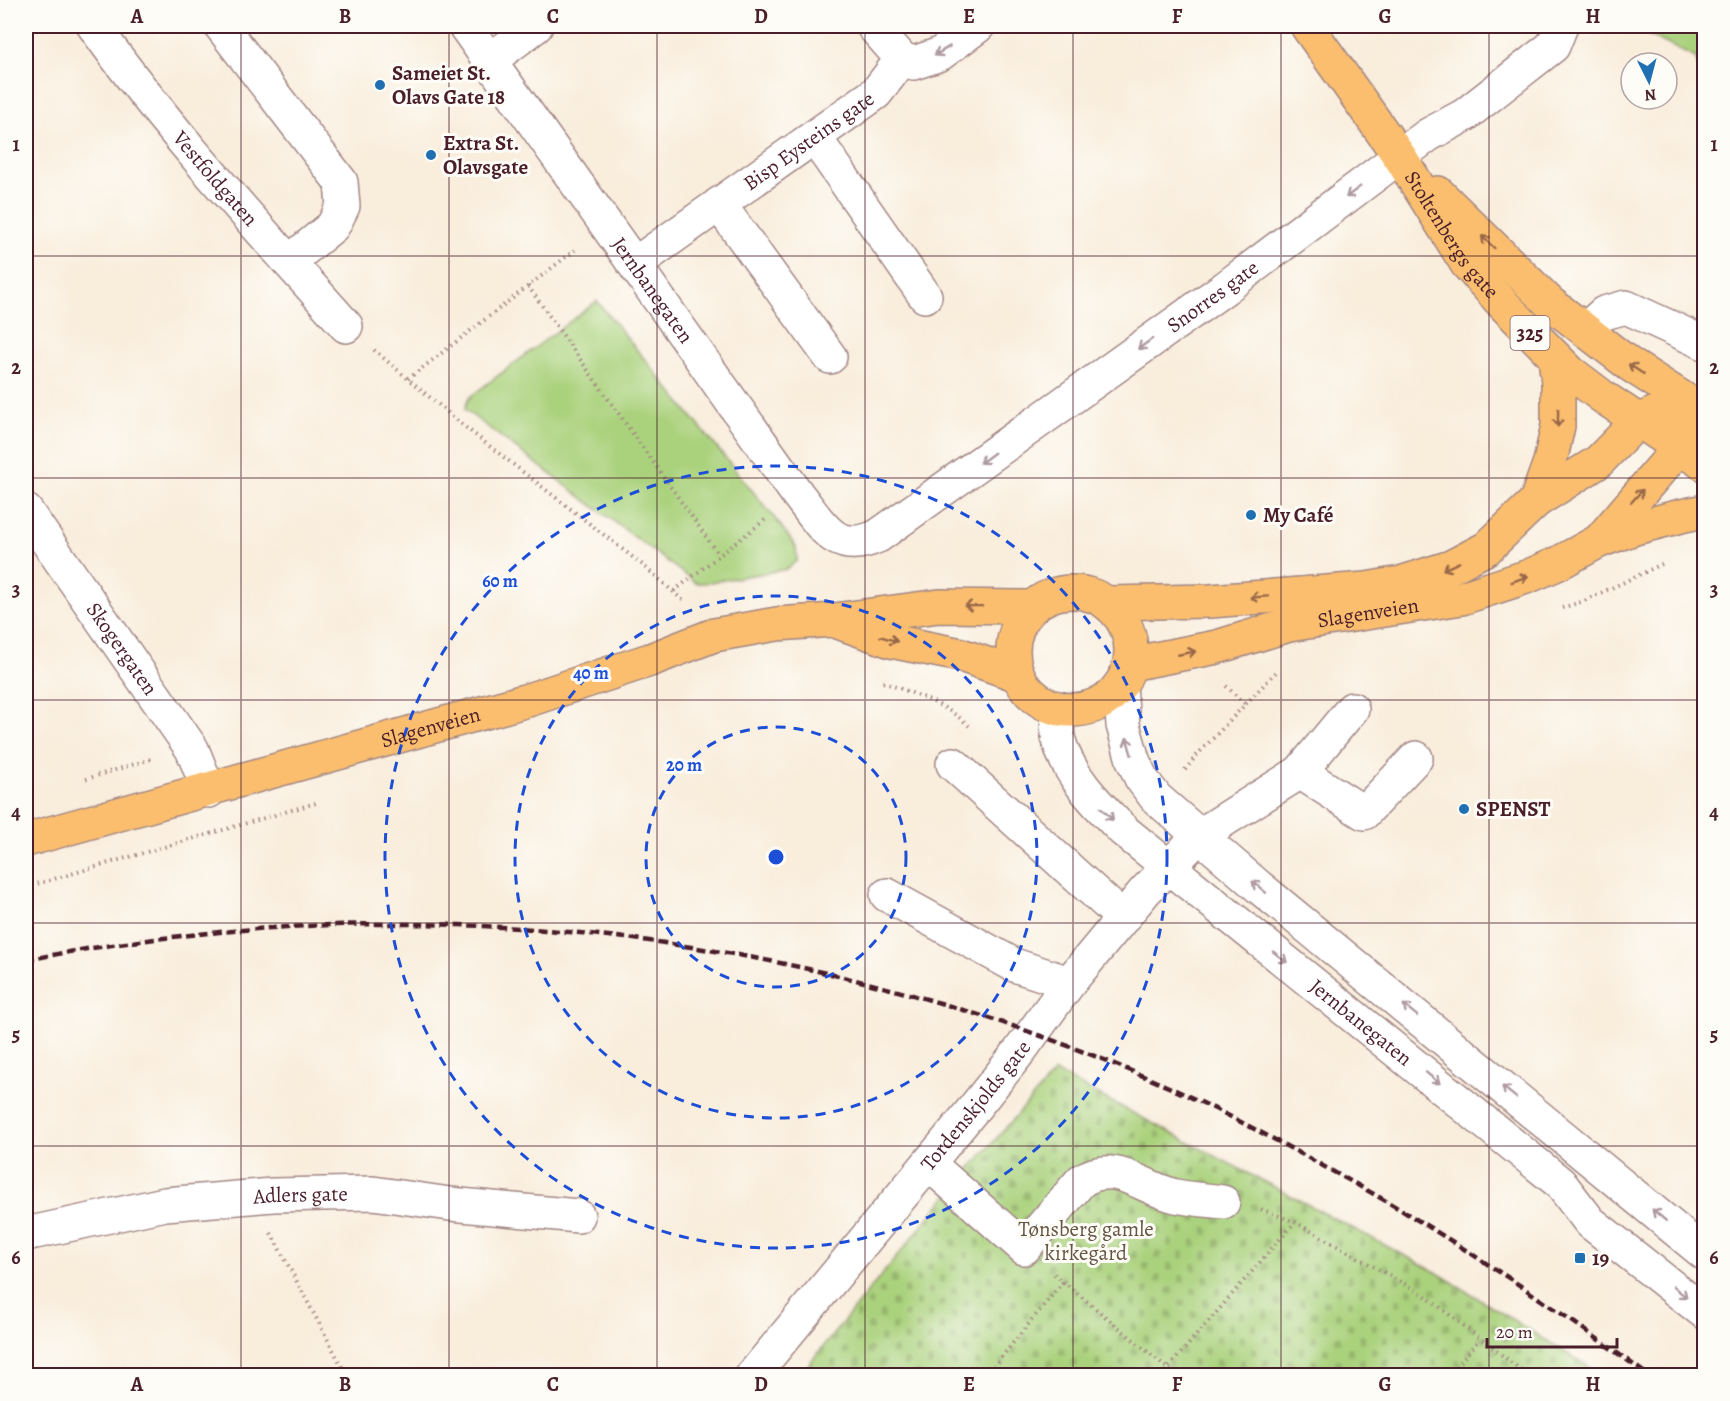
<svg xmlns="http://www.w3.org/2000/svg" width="1730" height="1401" font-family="Alegreya,serif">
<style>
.green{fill:#aad27d;stroke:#7a7854;stroke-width:1.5}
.cemetery{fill:url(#cemetery-stones);stroke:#7a7854;stroke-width:1.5}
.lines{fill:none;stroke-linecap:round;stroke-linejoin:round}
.minor-casing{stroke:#a28684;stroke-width:36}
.major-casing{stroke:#a28684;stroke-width:36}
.path{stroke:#a28684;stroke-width:4;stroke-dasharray:1.5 4.5;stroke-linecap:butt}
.minor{stroke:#fff;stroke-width:33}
.major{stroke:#fabe6e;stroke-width:33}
.rail{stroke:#4a1f2b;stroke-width:4.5;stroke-dasharray:9 4.5;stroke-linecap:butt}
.oneway{stroke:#ae9aa0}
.oneway2{stroke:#996749}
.grid{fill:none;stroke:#4a1f2b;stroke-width:1.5;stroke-opacity:0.55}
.ring{fill:none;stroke:#1d4ed8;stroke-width:3;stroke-dasharray:10 8}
.poi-dot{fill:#1f6fb2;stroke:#fdfcf7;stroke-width:2}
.labels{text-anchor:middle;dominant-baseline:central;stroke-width:6;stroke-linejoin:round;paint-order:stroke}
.shield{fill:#fdfcf7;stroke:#806168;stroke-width:1.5}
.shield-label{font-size:20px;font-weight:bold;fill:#4a1f2b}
.poi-label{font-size:21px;font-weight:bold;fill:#4a1f2b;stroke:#fdfcf7;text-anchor:start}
.street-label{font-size:21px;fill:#4a1f2b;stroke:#fdfcf7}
.park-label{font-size:21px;fill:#675544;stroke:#fdfcf7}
.centre{fill:#1d4ed8;stroke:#fdfcf7;stroke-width:3}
.ring-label{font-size:18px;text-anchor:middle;font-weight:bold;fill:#1d4ed8;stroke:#fdfcf7;stroke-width:6;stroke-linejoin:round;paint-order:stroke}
.neatline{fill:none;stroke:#4a1f2b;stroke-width:2}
.grid-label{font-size:20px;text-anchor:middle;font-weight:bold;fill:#4a1f2b}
</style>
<defs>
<pattern id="cemetery-stones" width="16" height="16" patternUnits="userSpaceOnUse" patternTransform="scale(1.5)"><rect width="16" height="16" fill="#aad27d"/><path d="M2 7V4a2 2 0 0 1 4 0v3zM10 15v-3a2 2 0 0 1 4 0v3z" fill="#94b46c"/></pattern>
</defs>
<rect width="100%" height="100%" fill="#fdfcf7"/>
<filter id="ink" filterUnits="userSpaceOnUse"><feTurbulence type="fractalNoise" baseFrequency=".0167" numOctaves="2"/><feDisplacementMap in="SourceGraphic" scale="12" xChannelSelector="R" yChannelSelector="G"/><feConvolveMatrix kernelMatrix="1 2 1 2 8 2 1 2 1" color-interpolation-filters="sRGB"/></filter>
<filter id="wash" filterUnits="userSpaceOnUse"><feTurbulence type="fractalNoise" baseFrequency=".008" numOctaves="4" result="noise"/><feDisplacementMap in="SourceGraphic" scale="24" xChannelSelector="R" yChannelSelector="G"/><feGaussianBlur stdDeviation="1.35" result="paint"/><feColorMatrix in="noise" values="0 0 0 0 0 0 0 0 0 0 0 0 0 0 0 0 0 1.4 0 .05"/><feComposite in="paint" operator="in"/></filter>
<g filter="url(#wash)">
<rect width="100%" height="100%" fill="#f9eddc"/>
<g class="green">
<path d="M1635,26h69v61l-8,-29 -56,-27z"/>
<path d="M597,301l184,225 15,21 1,13 -9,9 -83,14h-9l-231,-173 2,-9 4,-5z"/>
</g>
<path class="cemetery" d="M1055,1072l381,200 166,103 -803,1 154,-188z"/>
</g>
<g filter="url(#ink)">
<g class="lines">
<defs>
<g id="minor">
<path id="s1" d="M94,26c75,106 165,202 252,300"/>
<path d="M221,26l120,156 2,24 -10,20 -44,36"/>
<path id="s2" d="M465,26l333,469c24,30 37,61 80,41l347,-248 203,-153 37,-20 88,-69 8,-20"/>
<path d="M873,26l29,33 12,4 26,-9 38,-28"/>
<path d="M490,60l46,-34"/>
<path d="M815,138l110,158"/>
<path d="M719,204l111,153"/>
<path id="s3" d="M635,264l241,-171 26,-34"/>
<path d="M1585,330l19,-17 22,-6 78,36"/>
<path id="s4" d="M26,511l166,238 17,42"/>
<path d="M1120,685l3,40 10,35 8,18 15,20 103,89 445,366"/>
<path id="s5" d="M1058,708c0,10 -2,23 1,33 10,36 39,64 65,90l436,352 30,39 114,90"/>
<path d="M953,764l170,154"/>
<path d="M1300,772l64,41 52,-55"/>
<path d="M887,895l127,70 55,18"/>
<path d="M929,1164l95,84 57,-67c34,-23 62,8 95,15 15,3 31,4 47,6"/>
<path id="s6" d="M26,1234l139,-30 108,-9 100,-2 77,11 128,12"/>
<path id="s7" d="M752,1376l219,-264 48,-60 50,-69 76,-92 54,-55 101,-64 52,-63"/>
</g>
<g id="major">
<path id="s8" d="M1307,26l93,131 67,107 36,40 67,68 33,25 101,67"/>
<path d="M1438,193l112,110 79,61 75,48"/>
<path d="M1536,501l62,-39 41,-42 19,-8"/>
<path d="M1599,541l80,-93 3,-22"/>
<circle cx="1072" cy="651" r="59"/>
<path d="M1107,603l103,-2 156,-12 35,-6 50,-16 36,-19 49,-47 14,-39 8,-36v-44l-3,-23"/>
<path d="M838,622l53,19 70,14 57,20"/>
<path id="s9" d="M1130,664l87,-17 72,-22 173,-27 67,-22 30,-13 40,-22 36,-13 46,-12 23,-5"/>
<path id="s10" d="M26,840l502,-140 122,-40 64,-25 63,-11 57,-4 105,-14 93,1"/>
</g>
</defs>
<use href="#minor" class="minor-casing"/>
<use href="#major" class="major-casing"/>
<g class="path">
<path d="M528,286l191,269"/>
<path d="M374,350l91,77 179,139 42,37"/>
<path d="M408,379l167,-129"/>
<path d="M674,591l92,-72"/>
<path d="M1562,608l22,-7 78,-37"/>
<path d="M883,682c31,12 62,21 86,44"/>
<path d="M1226,686l19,18"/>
<path d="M1185,770l12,-15 81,-85"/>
<path d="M86,779l65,-20"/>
<path d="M26,887l290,-84"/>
<path d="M1261,1209l34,13 129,73 105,81"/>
<path d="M271,1233l76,143"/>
<path d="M1054,1274l123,102"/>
<path d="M986,1376l77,-94"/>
<path d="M1161,1376l134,-154"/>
<path d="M1449,1376l30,-37"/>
</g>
<use href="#minor" class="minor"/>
<use href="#major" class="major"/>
<path class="rail" d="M26,960c378,-75 778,-32 1131,122 51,22 100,48 148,74 30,17 61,33 91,51 87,52 171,109 253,169"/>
</g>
<defs><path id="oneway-shaft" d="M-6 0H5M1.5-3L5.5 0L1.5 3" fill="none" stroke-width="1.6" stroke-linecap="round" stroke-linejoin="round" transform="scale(1.5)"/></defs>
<g class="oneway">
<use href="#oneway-shaft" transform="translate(942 51) rotate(149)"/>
<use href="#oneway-shaft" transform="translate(1353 192) rotate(143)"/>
<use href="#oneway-shaft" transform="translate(1145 344) rotate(144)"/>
<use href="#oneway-shaft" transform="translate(987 458) rotate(144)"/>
<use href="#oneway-shaft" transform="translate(1129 746) rotate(-106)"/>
<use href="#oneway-shaft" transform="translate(1107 814) rotate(44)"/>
<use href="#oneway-shaft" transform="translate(1259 887) rotate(-140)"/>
<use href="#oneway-shaft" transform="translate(1280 957) rotate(38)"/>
<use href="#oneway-shaft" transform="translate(1410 1010) rotate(-141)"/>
<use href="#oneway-shaft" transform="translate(1433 1078) rotate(39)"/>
<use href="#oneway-shaft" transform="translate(1509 1092) rotate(-141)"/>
<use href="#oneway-shaft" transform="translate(1659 1215) rotate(-140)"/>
<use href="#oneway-shaft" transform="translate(1680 1292) rotate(38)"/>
</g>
<g class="oneway2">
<use href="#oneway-shaft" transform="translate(1488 242) rotate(-136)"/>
<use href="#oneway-shaft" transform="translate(1636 369) rotate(-147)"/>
<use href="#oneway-shaft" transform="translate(1558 418) rotate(91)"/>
<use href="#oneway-shaft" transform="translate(1637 496) rotate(-48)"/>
<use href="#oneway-shaft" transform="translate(1451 566) rotate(156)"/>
<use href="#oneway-shaft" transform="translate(1520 579) rotate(-20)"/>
<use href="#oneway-shaft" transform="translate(1259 597) rotate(176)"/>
<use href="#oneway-shaft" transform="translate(973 606) rotate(-179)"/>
<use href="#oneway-shaft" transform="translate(889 639) rotate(17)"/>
<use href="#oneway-shaft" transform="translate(1187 653) rotate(-11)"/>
</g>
</g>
<path class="grid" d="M241,26v1350M449,26v1350M657,26v1350M865,26v1350M1073,26v1350M1281,26v1350M1489,26v1350M26,256h1678M26,478h1678M26,700h1678M26,923h1678M26,1146h1678"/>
<g class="ring">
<circle cx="776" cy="857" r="130"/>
<circle cx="776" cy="857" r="261"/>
<circle cx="776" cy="857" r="391"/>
</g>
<g class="poi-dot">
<circle cx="380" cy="85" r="6"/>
<circle cx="431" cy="155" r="6"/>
<circle cx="1251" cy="515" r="6"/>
<circle cx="1464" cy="809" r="6"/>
<rect x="1574" y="1252" width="12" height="12" rx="3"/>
</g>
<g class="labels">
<rect class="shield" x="1510.5" y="316" width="39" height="34" rx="4.5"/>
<g class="shield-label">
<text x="1530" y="333">325</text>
</g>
<g class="poi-label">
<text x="392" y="73">Sameiet St.<tspan x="392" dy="24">Olavs Gate 18</tspan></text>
<text x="443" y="143">Extra St.<tspan x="443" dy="24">Olavsgate</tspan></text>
<text x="1263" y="515">My Café</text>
<text x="1476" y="809">SPENST</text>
<text x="1592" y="1258">19</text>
</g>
<g class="street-label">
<text stroke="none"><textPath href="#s3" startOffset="213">Bisp Eysteins gate</textPath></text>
<text stroke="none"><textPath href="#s1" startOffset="195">Vestfoldgaten</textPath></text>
<text stroke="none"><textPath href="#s8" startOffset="254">Stoltenbergs gate</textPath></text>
<text stroke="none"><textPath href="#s2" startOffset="324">Jernbanegaten</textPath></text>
<text stroke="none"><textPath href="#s2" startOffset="1088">Snorres gate</textPath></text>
<text stroke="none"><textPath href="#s9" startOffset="244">Slagenveien</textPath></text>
<text stroke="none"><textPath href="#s4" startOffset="168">Skogergaten</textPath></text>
<text stroke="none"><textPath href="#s10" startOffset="420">Slagenveien</textPath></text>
<text stroke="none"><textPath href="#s5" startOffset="450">Jernbanegaten</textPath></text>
<text stroke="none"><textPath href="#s7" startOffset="351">Tordenskjolds gate</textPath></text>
<text stroke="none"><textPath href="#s6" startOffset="278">Adlers gate</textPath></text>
</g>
<g class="park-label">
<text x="1086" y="1229">Tønsberg gamle<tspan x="1086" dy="24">kirkegård</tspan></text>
</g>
</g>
<circle cx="776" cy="857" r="9" class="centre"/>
<g class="ring-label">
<text x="500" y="587">60 m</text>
<text x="591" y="679">40 m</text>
<text x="684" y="771">20 m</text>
</g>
<rect width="1730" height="1401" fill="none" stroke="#fdfcf7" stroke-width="66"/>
<g transform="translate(1649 81) rotate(174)"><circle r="28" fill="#fdfcf7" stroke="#b5a4a5" stroke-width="1.5"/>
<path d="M0-4.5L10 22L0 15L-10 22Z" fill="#1f6fb2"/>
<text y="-9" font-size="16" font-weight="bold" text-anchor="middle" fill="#4a1f2b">N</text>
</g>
<path d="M1487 1338v9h130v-9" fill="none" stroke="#4a1f2b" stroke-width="3"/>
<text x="1496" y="1338" font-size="18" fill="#4a1f2b" stroke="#fdfcf7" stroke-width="4.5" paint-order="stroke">20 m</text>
<rect x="33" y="33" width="1664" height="1335" class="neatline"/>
<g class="grid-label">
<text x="137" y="23">A</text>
<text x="345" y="23">B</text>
<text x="553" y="23">C</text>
<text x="761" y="23">D</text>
<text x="969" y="23">E</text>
<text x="1177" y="23">F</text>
<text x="1385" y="23">G</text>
<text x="1593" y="23">H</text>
<text x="16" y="151">1</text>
<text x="1714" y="151">1</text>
<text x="16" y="374">2</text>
<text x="1714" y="374">2</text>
<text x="16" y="596">3</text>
<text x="1714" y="596">3</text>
<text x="16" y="819">4</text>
<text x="1714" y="819">4</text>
<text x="16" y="1041">5</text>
<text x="1714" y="1041">5</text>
<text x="16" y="1264">6</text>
<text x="1714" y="1264">6</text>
<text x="137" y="1391">A</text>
<text x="345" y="1391">B</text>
<text x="553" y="1391">C</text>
<text x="761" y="1391">D</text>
<text x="969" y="1391">E</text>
<text x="1177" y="1391">F</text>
<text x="1385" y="1391">G</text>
<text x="1593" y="1391">H</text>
</g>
</svg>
